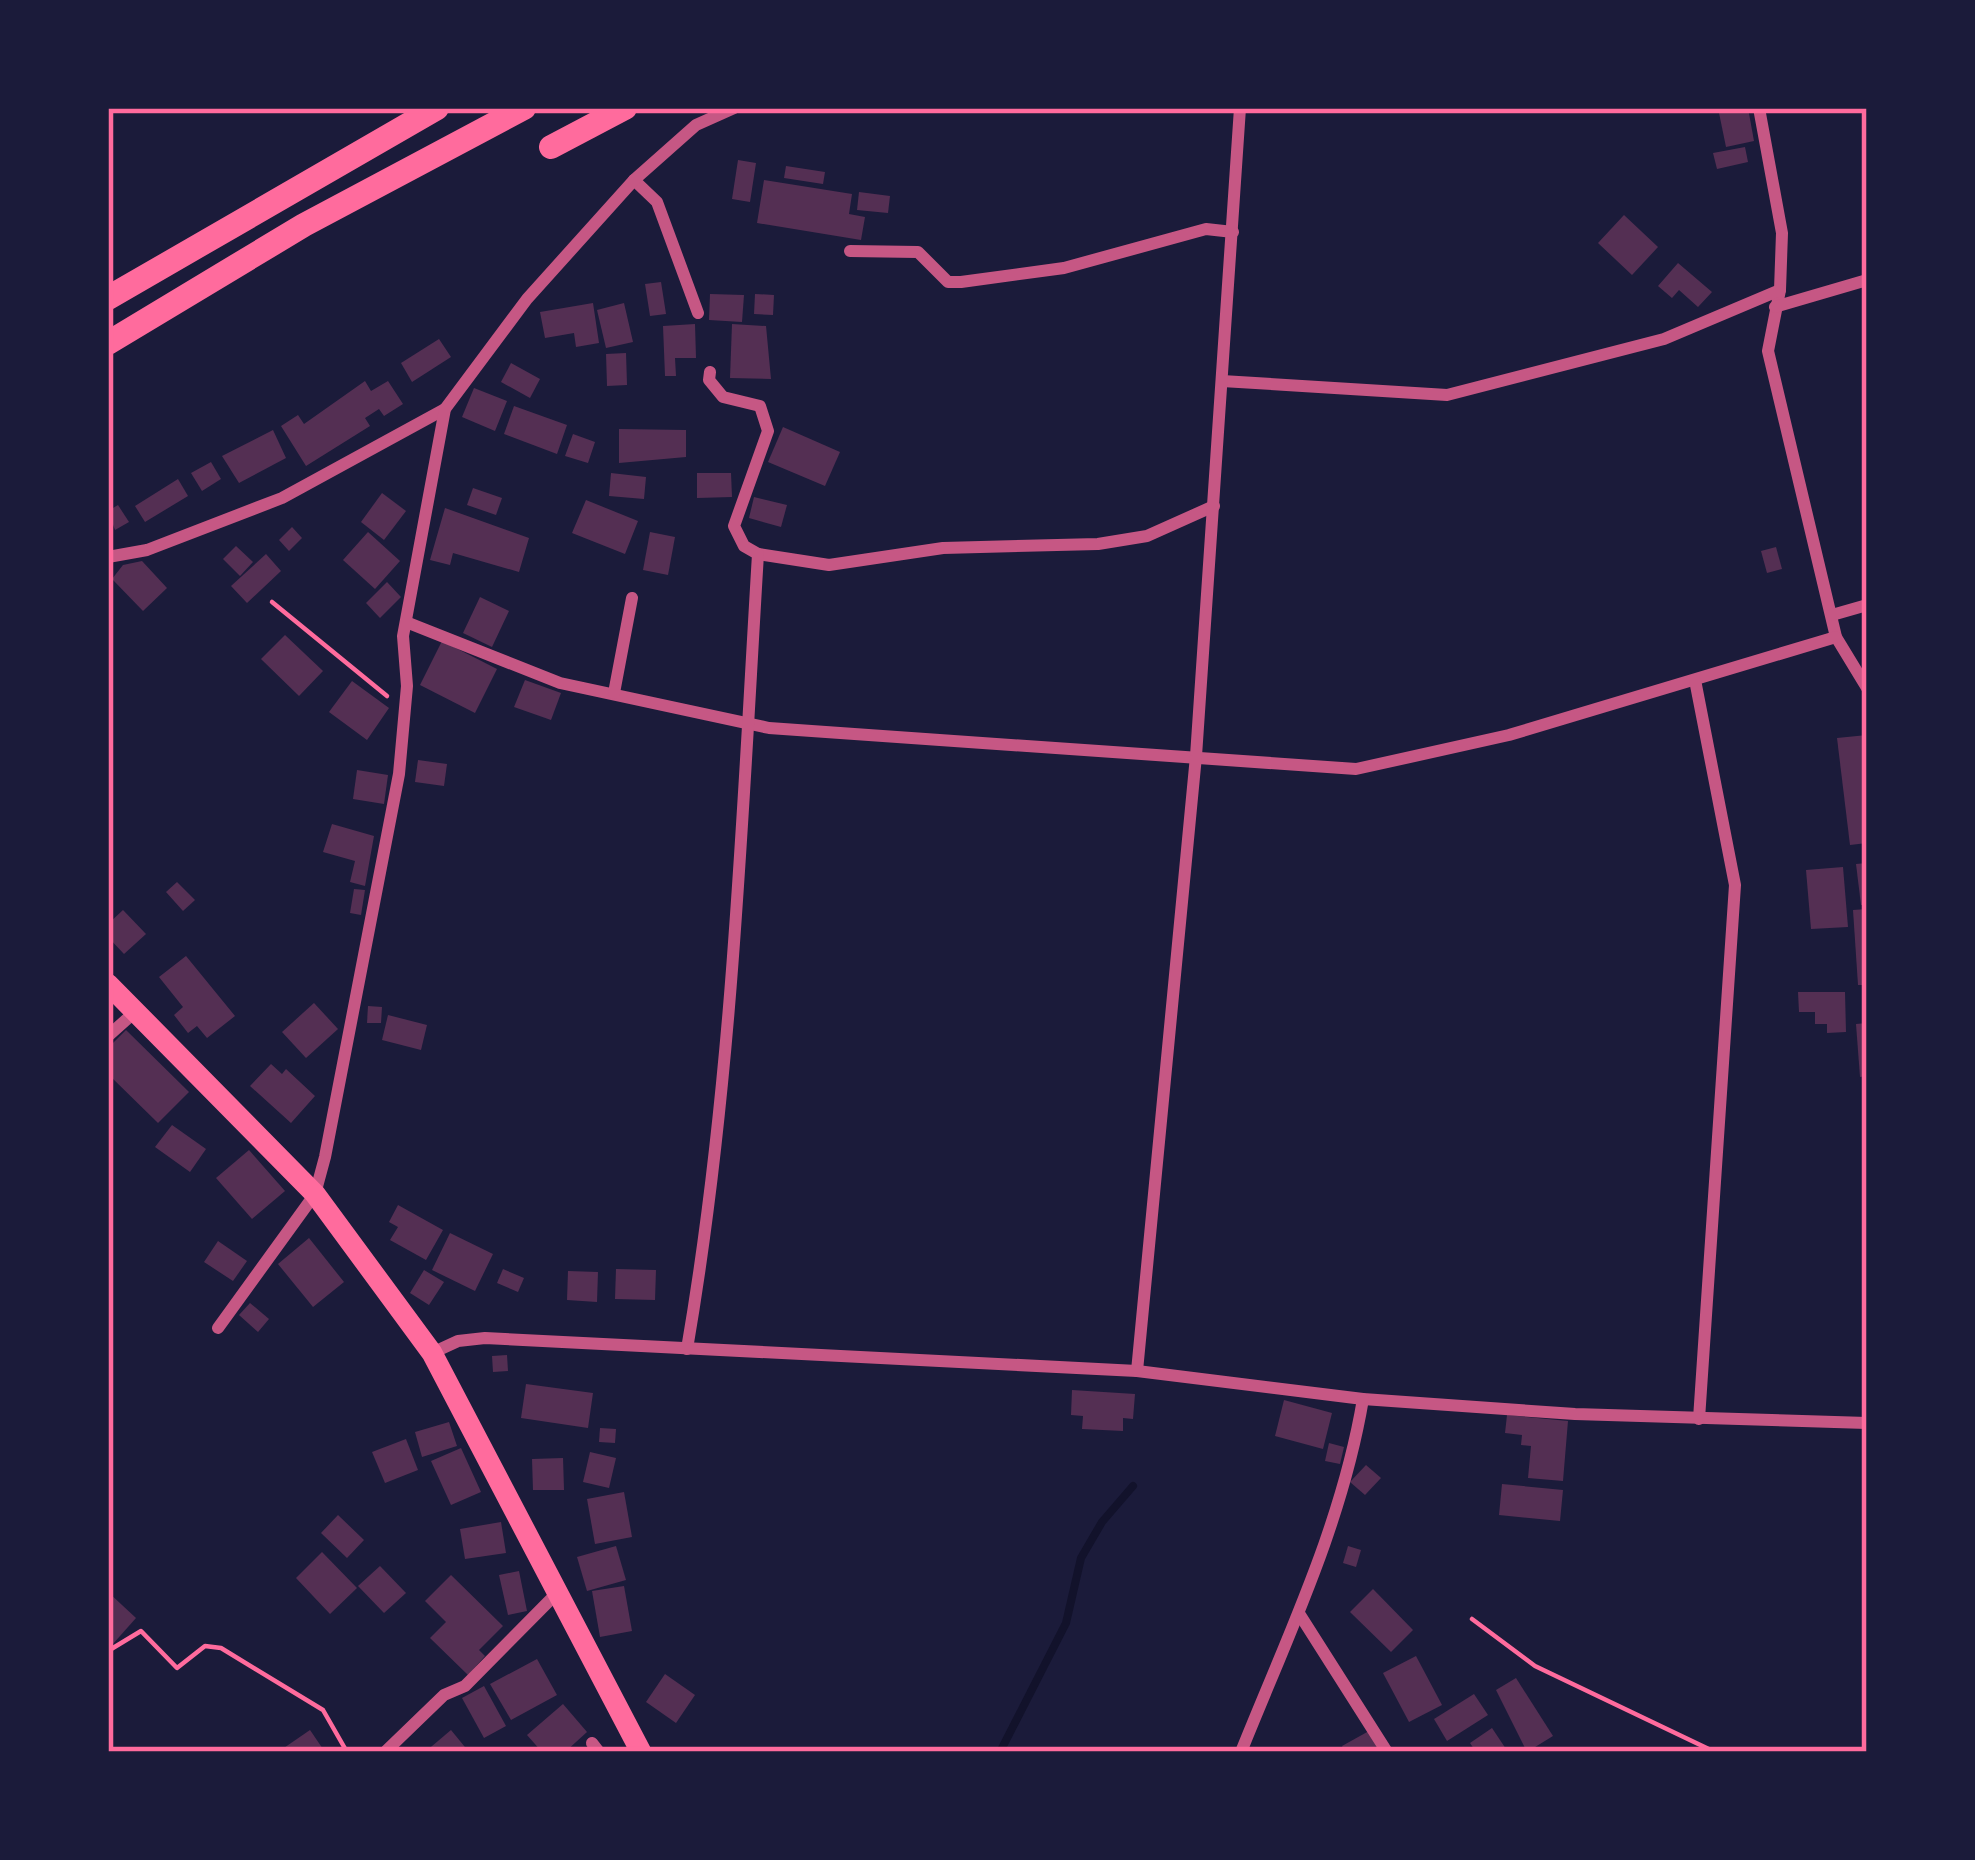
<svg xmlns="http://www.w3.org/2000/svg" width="1975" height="1860" font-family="'Titillium Web',sans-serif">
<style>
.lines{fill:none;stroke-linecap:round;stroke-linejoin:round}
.stream{stroke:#12122b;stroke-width:8}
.building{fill:#542f53}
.path{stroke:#ff6b9d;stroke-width:4.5}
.minor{stroke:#c65784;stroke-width:12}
.primary{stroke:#ff6b9d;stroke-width:21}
.motorway{stroke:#ff6b9d;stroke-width:24}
.neatline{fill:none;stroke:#ff6b9d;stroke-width:4.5}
</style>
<rect width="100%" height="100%" fill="#1b1b3a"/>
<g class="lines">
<path class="stream" d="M1000,1752l66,-129 15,-65 21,-36 31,-36"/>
</g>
<g class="building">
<path d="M1718,108h30l6,33 -28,6z"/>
<path d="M1745,147l3,15 -31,7 -4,-16z"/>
<path d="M738,160l18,3 -6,39 -18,-3z"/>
<path d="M786,166l39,6 -2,12 -39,-6z"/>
<path d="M764,180l88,14 -3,20 16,3 -4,23 -104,-17z"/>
<path d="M859,192l31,4 -2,17 -31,-3z"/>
<path d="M1624,215l34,32 -26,28 -34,-32z"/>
<path d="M1678,263l34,29 -14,15 -19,-17 -7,8 -14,-12z"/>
<path d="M661,282l5,32 -16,2 -5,-32z"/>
<path d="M710,294l34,1 -2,27 -33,-2z"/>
<path d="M755,294l19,1 -1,20 -19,-1z"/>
<path d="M593,303l6,40 -23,4 -2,-14 -29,5 -5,-26z"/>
<path d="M624,303l9,39 -27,6 -9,-38z"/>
<path d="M695,324l1,34h-21l1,18h-11l-2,-50z"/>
<path d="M732,324l34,2 5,53 -41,-1z"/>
<path d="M439,339l12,18 -39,25 -11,-19z"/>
<path d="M626,353l1,32 -20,1 -1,-32z"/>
<path d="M511,363l29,16 -10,19 -29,-16z"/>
<path d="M365,381l6,10 17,-10 15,23 -19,12 -5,-7 -14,9 5,8 -64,40 -25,-40 17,-11 6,9z"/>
<path d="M474,388l33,13 -12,30 -33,-14z"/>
<path d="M514,406l53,19 -10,29 -53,-20z"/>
<path d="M783,427l57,25 -15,34 -57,-24z"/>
<path d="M619,429l67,1v27l-67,6z"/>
<path d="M273,430l13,28 -47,25 -17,-27z"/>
<path d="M573,434l22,8 -7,21 -23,-7z"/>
<path d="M211,462l10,17 -19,12 -11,-18z"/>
<path d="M611,473l35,4 -2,22 -35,-3z"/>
<path d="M697,473h34l1,24 -35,1z"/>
<path d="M178,479l10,17 -43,26 -10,-16z"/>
<path d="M473,488l29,10 -6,17 -29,-10z"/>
<path d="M382,493l24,18 -22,29 -23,-18z"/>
<path d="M754,497l33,8 -6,22 -32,-9z"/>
<path d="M586,500l52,21 -13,33 -53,-21z"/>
<path d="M118,505l11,17 -14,8 -7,-19z"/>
<path d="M445,508l84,30 -10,34 -66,-19 -3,12 -20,-5z"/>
<path d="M292,527l10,11 -13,13 -10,-11z"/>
<path d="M368,532l32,29 -25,28 -32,-29z"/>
<path d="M650,532l25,5 -7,38 -25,-5z"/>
<path d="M236,546l17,16 -13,14 -17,-17z"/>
<path d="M1776,547l6,22 -15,4 -6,-22z"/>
<path d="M266,554l15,17 -34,32 -16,-17z"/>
<path d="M142,561l25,27 -24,23 -31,-32 11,-14z"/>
<path d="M387,582l14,15 -21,21 -14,-15z"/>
<path d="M480,597l29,14 -17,36 -29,-14z"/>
<path d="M285,635l38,36 -24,25 -38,-37z"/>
<path d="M442,641l55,28 -22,44 -55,-28z"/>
<path d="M525,680l36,13 -10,27 -37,-13z"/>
<path d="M352,681l37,27 -22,32 -38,-28z"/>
<path d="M1867,735v108l-17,2 -13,-107z"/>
<path d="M418,760l29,4 -3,22 -29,-4z"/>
<path d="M357,770l31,5 -4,29 -31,-5z"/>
<path d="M332,824l42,12 -9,50 -15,-4 5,-21 -32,-9z"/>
<path d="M1867,863v42h-6l-5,-41z"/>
<path d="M1843,867l5,60 -37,2 -5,-59z"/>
<path d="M177,882l18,18 -12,11 -17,-19z"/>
<path d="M354,889l11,1 -4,25 -11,-2z"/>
<path d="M1867,909v76h-9l-5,-75z"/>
<path d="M123,910l23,24 -22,20 -16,-17v-13z"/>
<path d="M186,956l49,60 -28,22 -10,-12 -9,7 -14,-18 9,-8 -24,-30z"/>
<path d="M1798,992h47l1,40 -19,1v-9h-12v-12h-16z"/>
<path d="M314,1003l24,26 -32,29 -24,-26z"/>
<path d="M368,1006l14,1 -1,16h-14z"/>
<path d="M388,1015l39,10 -6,25 -39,-10z"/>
<path d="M1867,1023v53l-7,1 -4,-53z"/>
<path d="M126,1030l63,62 -31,31 -50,-49v-26z"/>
<path d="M271,1064l11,10 4,-5 29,27 -24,27 -41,-37z"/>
<path d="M172,1125l34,24 -16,23 -35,-25z"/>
<path d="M249,1150l36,41 -33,28 -36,-41z"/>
<path d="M398,1205l45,25 -17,30 -36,-20 8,-13 -9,-5z"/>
<path d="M450,1233l43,21 -18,37 -43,-21z"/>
<path d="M309,1238l35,44 -31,25 -35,-43z"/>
<path d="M218,1241l29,20 -14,20 -29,-19z"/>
<path d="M503,1269l21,9 -6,14 -21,-9z"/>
<path d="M616,1269l40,1 -1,30 -40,-1z"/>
<path d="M424,1270l20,12 -15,23 -19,-12z"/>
<path d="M568,1271l30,1 -1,30 -30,-2z"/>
<path d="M250,1303l19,16 -11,13 -19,-17z"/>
<path d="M507,1355l1,16 -15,1 -1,-16z"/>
<path d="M526,1384l67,9 -5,35 -67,-10z"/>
<path d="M1072,1390l63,4 -2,25 -10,-1v13l-41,-2 1,-13 -12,-1z"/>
<path d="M1284,1400l48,13 -9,36 -48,-13z"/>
<path d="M1507,1415l61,6 -5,60 -35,-3 3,-32 -10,-1 1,-10 -17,-2z"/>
<path d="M449,1422l8,24 -35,11 -7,-25z"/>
<path d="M600,1428l16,1 -1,14 -16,-1z"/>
<path d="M406,1439l12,31 -33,13 -13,-31z"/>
<path d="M1329,1443l15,4 -4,17 -15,-3z"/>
<path d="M461,1448l20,44 -30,13 -20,-44z"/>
<path d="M590,1452l26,6 -7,30 -26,-6z"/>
<path d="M563,1458l1,32h-31l-1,-31z"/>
<path d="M1366,1465l15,13 -16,17 -15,-13z"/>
<path d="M1502,1484l61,6 -3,31 -61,-6z"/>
<path d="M624,1492l8,45 -37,7 -8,-45z"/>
<path d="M338,1515l26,25 -17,18 -26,-25z"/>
<path d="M501,1522l5,31 -41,6 -5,-30z"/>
<path d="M616,1546l10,34 -39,11 -10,-34z"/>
<path d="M1348,1546l13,4 -5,17 -13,-4z"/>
<path d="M322,1552l35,36 -27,26 -34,-36z"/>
<path d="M380,1566l26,27 -22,20 -26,-27z"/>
<path d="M519,1571l8,40 -19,4 -9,-40z"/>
<path d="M451,1575l52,51 -24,24 6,6 -17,19 -38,-37 16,-16 -21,-21z"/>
<path d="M624,1586l8,45 -32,6 -8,-46z"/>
<path d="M1373,1589l40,41 -22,22 -41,-40z"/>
<path d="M108,1592l28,26 -24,27 -4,-4z"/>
<path d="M1416,1656l26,49 -33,17 -26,-49z"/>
<path d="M537,1659l20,36 -46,25 -21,-36z"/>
<path d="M665,1674l30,21 -19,28 -30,-21z"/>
<path d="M1516,1678l37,58 -26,16 -31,-62z"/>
<path d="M484,1686l22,40 -22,12 -22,-40z"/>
<path d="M1474,1694l14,21 -41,26 -13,-22z"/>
<path d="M563,1704l24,28 -22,20h-23l-15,-17z"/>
<path d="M1492,1728l16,24h-32l-6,-9z"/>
<path d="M310,1730l15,22h-47z"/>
<path d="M451,1730l18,22h-44z"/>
<path d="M1369,1731l12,21h-36l-3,-6z"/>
</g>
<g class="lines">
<g class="path">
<path d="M272,602l115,94"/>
<path d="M1472,1619l63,47 180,86"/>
<path d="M108,1651l33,-20 36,37 28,-22 16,2 102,62 24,42"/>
</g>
<g class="minor">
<path d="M1759,108l23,125 -2,57 -12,61 68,286 31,51"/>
<path d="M634,180l23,22 41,111"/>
<path d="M850,251l68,1 30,30h13l103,-14 142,-39 27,3"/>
<path d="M1775,307l92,-27"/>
<path d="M1222,381l225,14 217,-56 116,-49"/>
<path d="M758,554l71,11 114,-17 155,-4 49,-8 67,-30"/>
<path d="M108,557l39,-7 135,-52 163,-89"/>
<path d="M1832,615l35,-10"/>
<path d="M406,622l154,61 209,45 587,41 153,-34 327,-98"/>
<path d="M1695,680l40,205 -36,534"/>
<path d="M614,693l18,-95"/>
<path d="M108,1036l28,-25"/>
<path d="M218,1328l97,-134 10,-37 74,-383 8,-88 -4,-50 42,-227 82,-110 107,-119 62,-55 38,-17"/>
<path d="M687,1349c45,-262 55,-531 71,-795l-14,-8 -10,-20 34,-95 -8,-25 -37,-9 -14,-17 1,-8"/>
<path d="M432,1353l26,-12 27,-3 652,33 226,28 212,15 292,9"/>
<path d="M1137,1371l59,-615 44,-648"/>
<path d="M1300,1615l87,137"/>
<path d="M592,1743l7,9"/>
<path d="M385,1752l59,-57 21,-9 92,-93"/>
<path d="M1241,1752c47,-117 101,-228 122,-353"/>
</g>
<path class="primary" d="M108,984l207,210 117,159 209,399"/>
<g class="motorway">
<path d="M551,147l74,-39"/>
<path d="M108,298l329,-190"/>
<path d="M108,343l196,-118 220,-117"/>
</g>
</g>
<rect width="1975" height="1860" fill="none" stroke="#1b1b3a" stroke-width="222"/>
<rect x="111" y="111" width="1753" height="1638" class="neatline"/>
</svg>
